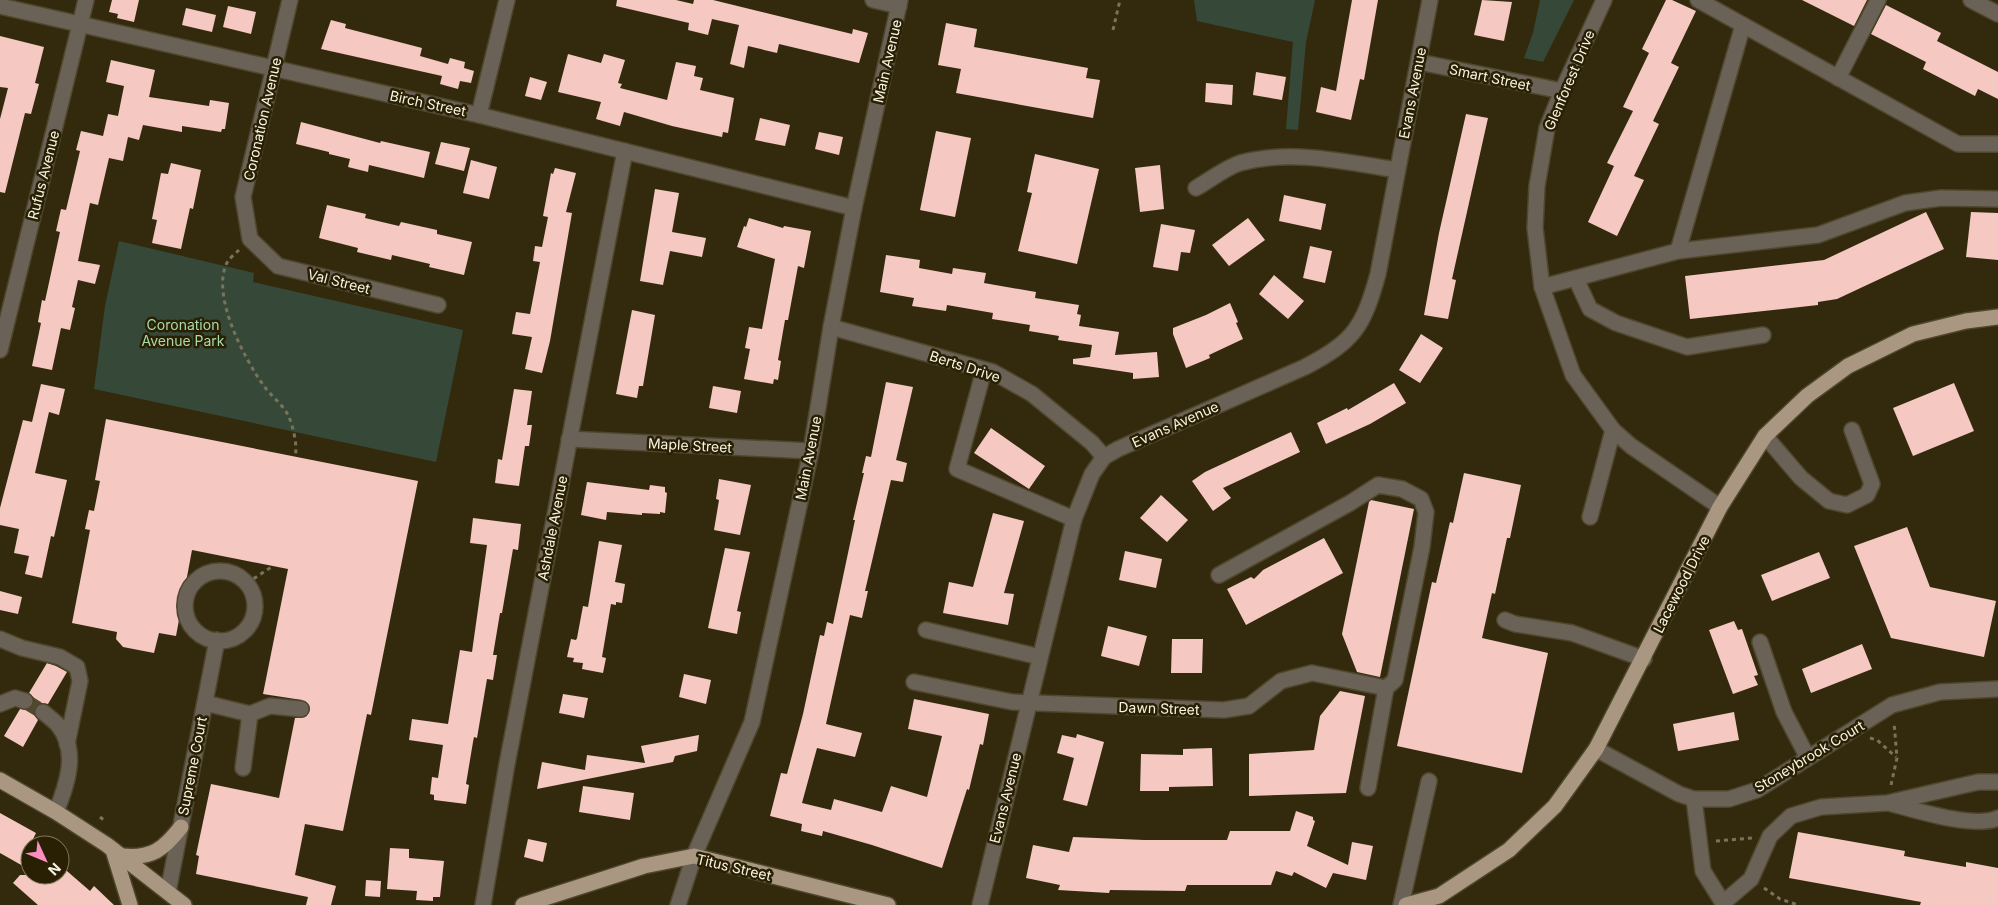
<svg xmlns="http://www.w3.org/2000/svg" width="1998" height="905" font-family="Inter,sans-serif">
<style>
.green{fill:#364938}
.building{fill:#f5c8c2}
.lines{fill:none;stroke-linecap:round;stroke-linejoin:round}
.minor-tunnel{stroke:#51482e;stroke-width:15;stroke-dasharray:15 8;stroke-linecap:butt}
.minor-casing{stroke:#4f462c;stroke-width:18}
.major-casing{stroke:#4f462c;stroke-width:18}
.path{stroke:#7a725b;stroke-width:3;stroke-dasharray:4 4;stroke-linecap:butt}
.minor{stroke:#6a6157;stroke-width:15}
.major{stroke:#a99781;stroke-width:15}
.labels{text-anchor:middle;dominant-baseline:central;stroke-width:5;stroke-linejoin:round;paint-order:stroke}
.street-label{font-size:14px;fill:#faf4e4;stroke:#292004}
.park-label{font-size:14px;fill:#a6d9ac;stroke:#292004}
</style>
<rect width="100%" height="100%" fill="#332a0e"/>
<g class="green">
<path d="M1194,0h121l-9,42 -8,88 -12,-1 7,-87 -96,-21z"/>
<path d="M1540,0h34l-31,62 -19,-4 9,-25z"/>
<path d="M119,241l135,32 -1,9 210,48 -27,132 -342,-73 11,-83z"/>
</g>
<g class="building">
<path d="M112,0h27l-5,22 -17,-4 1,-4 -9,-2z"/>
<path d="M617,0h59l17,4 1,-4h19l139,34 1,-5 15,4 -9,30 -80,-19 -2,9 -29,-7 -4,22 -14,-4 9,-39 -27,-6 -4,16 -20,-5 1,-7 -73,-17z"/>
<path d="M1352,0h26l-14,80 -4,-1 -9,41 -35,-8 5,-25 15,4z"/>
<path d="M1482,0l30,2 -8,39 -30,-6z"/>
<path d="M1666,0h6l24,11 -25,52 8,4 -26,54 6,3 -25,52 10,4 -27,56 -29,-14 26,-56 -7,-3 26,-52 -10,-4 26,-54 -7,-4z"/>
<path d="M1802,0h65l-13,26z"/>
<path d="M1886,5l55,28 -4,8 61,31v27l-20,-10 -3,7 -52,-27 3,-7 -55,-28z"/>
<path d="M228,6l28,6 -5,22 -28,-7z"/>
<path d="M186,8l30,7 -4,17 -30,-7z"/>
<path d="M331,20l15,4 -1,4 77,20 -2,8 28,8 2,-6 15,4 -1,6 10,3 -3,12 -11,-2 -2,8 -18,-5 2,-8 -121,-27z"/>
<path d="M946,23l31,6 -3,18 114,21 -2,10 14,2 -7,38 -137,-25 5,-24 -23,-4z"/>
<path d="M0,36l44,11 -9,36 4,1 -8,30 -6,-1 -20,80 -5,-1v-73l8,-31 -8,-1z"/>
<path d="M568,54l33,9 3,-9 21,6 -7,23 4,1 -2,4 47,12 9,-38 20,4 -2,10 9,2 -3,12 34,8 -6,35 -5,-1 -1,5 -50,-11 -48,-14 -4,14 -24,-7 5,-17 -43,-10z"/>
<path d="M111,60l44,10 -6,27 60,9 1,-6 19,3 -4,26h-3l-1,3 -39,-6v6l-39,-7 -4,15 -11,-3 -5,24 -14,-3 -11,47 -8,-2 -12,58 22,4 -5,19 -17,-4 -6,27 3,1 -5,22 -9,-2 -9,42 -20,-4 9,-43 -3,-1 4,-22 3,1 15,-69 -4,-1 5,-22 5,1 14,-59 -4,-1 5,-19 22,5 5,-22 10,2 6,-30 -18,-4z"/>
<path d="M1256,72l30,5 -4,23 -29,-5z"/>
<path d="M530,77l17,5 -6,18 -16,-4z"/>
<path d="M1206,83l27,2 -1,20 -27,-3z"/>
<path d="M1466,114l22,4 -36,161 4,1 -8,39 -24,-4 15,-82z"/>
<path d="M760,118l30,7 -5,21 -30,-6z"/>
<path d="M301,122l79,21 1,-2 49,11 -6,26 -55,-13 -1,7 -20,-5 2,-8 -21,-5v-2l-33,-8z"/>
<path d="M936,131l35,7 -16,79 -35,-7z"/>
<path d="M819,132l24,5 -4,18 -24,-6z"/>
<path d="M441,142l29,6 -6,23 -29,-7z"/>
<path d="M1035,154l64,15 -22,95 -59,-13 14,-58 -5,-1z"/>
<path d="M471,160l26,7 -8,32 -26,-6z"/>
<path d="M171,163l30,7 -8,39 -3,-1 -9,41 -29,-6 5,-23 -5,-1 9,-46 7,1z"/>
<path d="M1160,165l4,44 -24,3 -5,-44z"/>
<path d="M555,168l21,5 -10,39 6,1 -22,128 -8,32 -17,-4 7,-32 -20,-3 4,-22 14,2 10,-52 -7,-1 2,-15 7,1 6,-30 -5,-1 8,-43 2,1z"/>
<path d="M655,189l24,4 -7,39 34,6 -4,19 -32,-6 -7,34 -23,-4z"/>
<path d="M1284,195l42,9 -5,26 -42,-9z"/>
<path d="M327,205l39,9 -1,4 34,8 2,-4 36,8v4l35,8 -8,33 -35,-8 1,-3 -38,-9 -1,5 -34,-8 1,-4 -39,-10z"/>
<path d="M1926,212l18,37 -107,50 -19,3v3l-128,14 -5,-43 139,-16z"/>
<path d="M1971,212l27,1v47l-32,-3z"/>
<path d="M749,218l34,10 1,-2 27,5 -7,37 -6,-2 -10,54h-3l-7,40 3,1 -3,19 -4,-1 -1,5 -29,-5 6,-30 -5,-1 4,-21 13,2 13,-70 -38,-12 7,-21 2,1z"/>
<path d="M1248,218l17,22 -36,26 -17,-21z"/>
<path d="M1161,224l34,6 -5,23 -9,-1 -3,19 -25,-4z"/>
<path d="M1310,246l22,5 -7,32 -22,-5z"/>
<path d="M886,255l34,5 -1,8 33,6 1,-6 33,5 -2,10 52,9 -1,6 44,7 -2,9 4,1 -2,11 40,6 -4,23 42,-3 2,25 -26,2v-6l-60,-9v-5l17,-2 2,-12 -34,-5 1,-4 -30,-5 1,-6 -38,-6 1,-6 -46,-8 -1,6 -34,-5 2,-8 -34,-6z"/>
<path d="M1274,275l30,26 -16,18 -29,-25z"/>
<path d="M1230,303l8,19 -2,1 7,16 -34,16 1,3 -24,10 -13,-34v-6l33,-13z"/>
<path d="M632,310l23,5 -12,71h-4l-2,12 -21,-4z"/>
<path d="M1421,334l22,14 -23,35 -21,-13z"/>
<path d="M886,382l27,5 -17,73 11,3 -4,19 -12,-2 -26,111h3l-6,27 -12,-3 -24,109 36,9 -7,24 -38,-9 -15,55 29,7 3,-11 48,13 9,-26 36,11 15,-61 -34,-7 6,-30 75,15 -6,31 -3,-1 -11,46 -2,-1 -25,79 -70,-23 -49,-14 -1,5 -21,-5 1,-7 -32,-8 11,-43 6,1 16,-60 17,-79 4,1 3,-14 6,2 22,-104h-2l11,-47h-2l4,-17 5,1z"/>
<path d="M1394,383l12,20 -36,21 -44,20 -9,-21 30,-15 1,2z"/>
<path d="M1954,383l20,48 -61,25 -20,-48z"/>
<path d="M41,384l24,5 -6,26 -10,-3 -14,61 32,7 -13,57 -3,-1 -9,42 -17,-4 4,-18 -15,-3 5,-24 -19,-4v-17l23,-88 9,2z"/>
<path d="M713,386l28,5 -4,22 -28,-5z"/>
<path d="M514,389l18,2 -5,34h5l-3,21h-4l-6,40 -24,-3 3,-24 4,1z"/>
<path d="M106,419l312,62 -47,234 -4,-1 -24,117 -38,-7 -10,51 41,11 -5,19h-25l2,-8 -112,-23 3,-18 -3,-1 15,-71 68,14 16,-80 10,-1 5,-7 -1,-5 -7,-5 -39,-6 25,-125 -96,-19 -16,86 -17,-3 -5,20 -31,-6 -7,-8 1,-7 -45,-9 18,-93 -5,-1 4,-19 5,1 6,-30 -5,-1z"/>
<path d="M991,428l54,38 -16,23 -55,-36z"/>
<path d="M1291,432l9,20 -77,36 8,10 -18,13 -21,-30 13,-9z"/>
<path d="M1464,473l57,12 -11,53h-3l-12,56 -3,-1 -10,45 66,15 -26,120 -125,-27 35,-164 4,1 14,-61 3,1z"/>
<path d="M719,479l32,6 -11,50 -26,-5 5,-30 -3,-1z"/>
<path d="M587,482l62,8 1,-5 15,2v5l2,1 -2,20 -5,-1v2l-18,-1v2l-35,-3 -1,8 -25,-5z"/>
<path d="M1161,495l27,25 -21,22 -27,-24z"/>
<path d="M1371,500l43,9 -34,168 -23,-5 -15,-38 27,-132z"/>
<path d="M993,513l31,8 -20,72 10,1 -6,31 -65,-12 6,-31 24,5z"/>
<path d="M473,518l48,6 -3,26 -5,-1 -11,64h-2l-7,42h4l-4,25 -6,-1 -10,59 -3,-1 -1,5 -7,42 3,1 -3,19 -32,-4v-5l-4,-1 2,-17 6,1 5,-33 -34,-5 3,-21 36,5 12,-74 12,2 15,-107 -17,-2z"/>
<path d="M1907,527l23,60 66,14 -12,56 -93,-19 -37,-92z"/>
<path d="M1324,538l19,35 -97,52 -19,-36 24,-12 3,2 9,-9z"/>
<path d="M599,541l23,4 -7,37 10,2 -3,19 -6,-1v3l-5,-1 -9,53 4,1 -3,15 -21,-4 1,-6 -10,-1 1,-4 -7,-1 4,-18 5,1 1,-2 6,-32 5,1z"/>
<path d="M725,548l25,4 -13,59 4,1 -4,22 -29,-6z"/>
<path d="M1125,551l37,8 -6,29 -37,-8z"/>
<path d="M1819,552l11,26 -58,23 -11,-26z"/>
<path d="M0,591l22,6 -4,17 -18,-4z"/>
<path d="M1734,621l4,9 4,-1 16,46 -4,1 4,9 -25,9 -24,-64z"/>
<path d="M1108,626l39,10 -8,30 -38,-10z"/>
<path d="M1172,639h31l-1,34h-31z"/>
<path d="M1862,644l10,25 -61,24 -9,-24z"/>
<path d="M47,663l9,3 11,6 -19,32 -8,-1 -5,4 -1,8 4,5 -15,27 -19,-11 16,-27 8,1 6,-6v-6l-5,-5z"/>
<path d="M684,674l27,6 -5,24 -27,-7z"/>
<path d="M1340,691l25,5 -19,97 -97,3v-42l65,-4 6,-34z"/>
<path d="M563,694l25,4 -4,20 -25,-5z"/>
<path d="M1734,712l5,28 -61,11 -5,-27z"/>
<path d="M1077,734l27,8 -17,64 -24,-6 11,-42 -17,-5 5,-18 14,3z"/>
<path d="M699,735l-2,16 -22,5 -2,6 -136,27 5,-27 43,8 2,-15 58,8 -4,-17z"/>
<path d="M1212,748l1,38 -44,1v4h-29l1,-37 42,1v-6z"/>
<path d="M583,786l51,7 -4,27 -51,-8z"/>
<path d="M1296,811l17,6v3l2,1 -8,25 41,19 4,-23 21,4 -7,34 -33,-7 -7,15 -32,-16 -2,4 -16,-5 -5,14h-84l-2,6 -75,-1 -1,3 -51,-3 2,-5 -34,-7 7,-33 36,7 4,-15 71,3h83l3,-9h60z"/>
<path d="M0,813l36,20 -6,12v25l-30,-17z"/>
<path d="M1798,832l107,19 -1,5 62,11v-5l32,6v37h-78l1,-3 -132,-24z"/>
<path d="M528,839l19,4 -4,19 -19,-5z"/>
<path d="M390,848l19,1v9l35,3 -4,36h-7v4l-17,-1 1,-9 -30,-2z"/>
<path d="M60,865l30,26 4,-5 20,19h-76l-25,-22 7,-8h40z"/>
<path d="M366,880l15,1 -1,16 -15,-1z"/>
</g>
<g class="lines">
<path class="minor-tunnel" d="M25,701l18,11"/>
<defs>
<g id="minor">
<path d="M290,0l-47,197 7,42 28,27 160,39"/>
<path d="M873,0l26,6"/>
<path d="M1604,0l-42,91 -15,37 -10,58 -2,42 7,59 31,88 40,55 18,16 89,61"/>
<path d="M1971,0l27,14"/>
<path d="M0,6l479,109 375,93"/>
<path d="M1743,25l215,119h40"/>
<path d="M1419,62l143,29"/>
<path d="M1838,78l40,-78"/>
<path d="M479,115l28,-115"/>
<path d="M1196,188c14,-8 29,-20 44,-25 51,-14 106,-1 157,7"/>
<path d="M1678,251l65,-226 -45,-25"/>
<path d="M1576,279l14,30 26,14 71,24 76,-12"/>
<path d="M1542,287l136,-36 140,-16 87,-32 36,-5 57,1"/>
<path d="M831,327l162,45 39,22 60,49 12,14"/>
<path d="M0,350l86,-350"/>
<path d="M984,370l-27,99 117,50"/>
<path d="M1765,436l36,42 28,23 18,4 20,-10 5,-11 -20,-54"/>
<path d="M569,439l242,12"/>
<path d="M1590,517l23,-87"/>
<circle cx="220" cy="606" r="35"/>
<path d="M1505,620l10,4 57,9 72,26"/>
<path d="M926,630l114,27"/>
<path d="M0,639l22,9 38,9 17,10 3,14 -13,63"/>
<path d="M1760,642l24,70 24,46"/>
<path d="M914,682l98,20 212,8 25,-4 32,-25 31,-8 74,15 9,-8 27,-133 4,-35 -5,-13 -19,-10 -24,-4 -28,18 -131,72"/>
<path d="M205,703l45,11 20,-8 31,3"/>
<path d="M0,704l15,-6 10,3"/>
<path d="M43,712c5,4 11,9 15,13 21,26 9,60 -2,87"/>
<path d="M1596,749l83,45 15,5h35l28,-9 135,-85 48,-13 58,-3"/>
<path d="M243,768l7,-54"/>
<path d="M1368,788l18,-100"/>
<path d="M1694,799l9,72 20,32"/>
<path d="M1889,803c26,7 85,26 109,15"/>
<path d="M168,892l49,-252"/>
<path d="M483,905l24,-141 118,-613"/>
<path d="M678,905l16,-49 58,-134 59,-271 20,-124 23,-119 46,-208"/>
<path d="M980,905l94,-386 18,-45 12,-17 14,-8 187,-82c49,-26 58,-39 73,-93l52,-274"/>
<path d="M1401,905l28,-124"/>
<path d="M1723,905v-2l28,-24 19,-43 21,-20 30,-9 66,-4 91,-21h20"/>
</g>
<g id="major">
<path d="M0,780l56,32 51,33 77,60"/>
<path d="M113,850l17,55"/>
<path d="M122,856c30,3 42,-7 59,-29"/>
<path d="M523,905l121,-39 50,-10 194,49"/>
<path d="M1406,905l33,-9 70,-46 46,-44 41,-57 124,-242 45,-71 42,-40 41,-30 65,-32 53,-13 32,-4"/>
</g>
</defs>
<use href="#minor" class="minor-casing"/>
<use href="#major" class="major-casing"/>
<g class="path">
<path d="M1113,30l7,-30"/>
<path d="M239,250c-3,3 -8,7 -11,11 -19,32 17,99 36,125 7,10 19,19 24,29 5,10 10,32 7,41"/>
<path d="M247,583l26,-17"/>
<path d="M1870,738l7,2 19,17"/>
<path d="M1891,785l6,-27 -3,-36"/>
<path d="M100,817l5,4"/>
<path d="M1716,841l36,-3"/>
<path d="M1764,888l16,11 18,6"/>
</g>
<use href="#minor" class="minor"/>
<use href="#major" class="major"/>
</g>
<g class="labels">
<g class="street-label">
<text transform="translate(887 61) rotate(-77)">Main Avenue</text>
<text transform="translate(1490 77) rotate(12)">Smart Street</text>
<text transform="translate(1569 80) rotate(-67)">Glenforest Drive</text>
<text transform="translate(1412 93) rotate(-79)">Evans Avenue</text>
<text transform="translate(428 103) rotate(12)">Birch Street</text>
<text transform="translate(262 119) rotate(-77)">Coronation Avenue</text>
<text transform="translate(43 175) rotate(-76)">Rufus Avenue</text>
<text transform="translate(339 281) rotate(14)">Val Street</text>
<text transform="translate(965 366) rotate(18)">Berts Drive</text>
<text transform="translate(1175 424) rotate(-24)">Evans Avenue</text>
<text transform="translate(690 445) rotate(3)">Maple Street</text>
<text transform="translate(808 458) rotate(-79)">Main Avenue</text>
<text transform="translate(552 528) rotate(-79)">Ashdale Avenue</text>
<text transform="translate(1681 584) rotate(-63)">Lacewood Drive</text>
<text transform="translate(1159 708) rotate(2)">Dawn Street</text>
<text transform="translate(1809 756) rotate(-31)">Stoneybrook Court</text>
<text transform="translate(192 766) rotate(-79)">Supreme Court</text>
<text transform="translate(1005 798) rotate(-76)">Evans Avenue</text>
<text transform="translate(734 867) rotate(13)">Titus Street</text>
</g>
<g class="park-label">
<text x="183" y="324">Coronation<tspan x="183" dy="16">Avenue Park</tspan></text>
</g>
</g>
<g transform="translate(45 860) rotate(134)"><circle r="24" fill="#292004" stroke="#7d755e"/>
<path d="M0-4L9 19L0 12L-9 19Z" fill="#fc8fc1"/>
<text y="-8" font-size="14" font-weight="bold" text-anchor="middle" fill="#faf4e4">N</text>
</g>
</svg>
